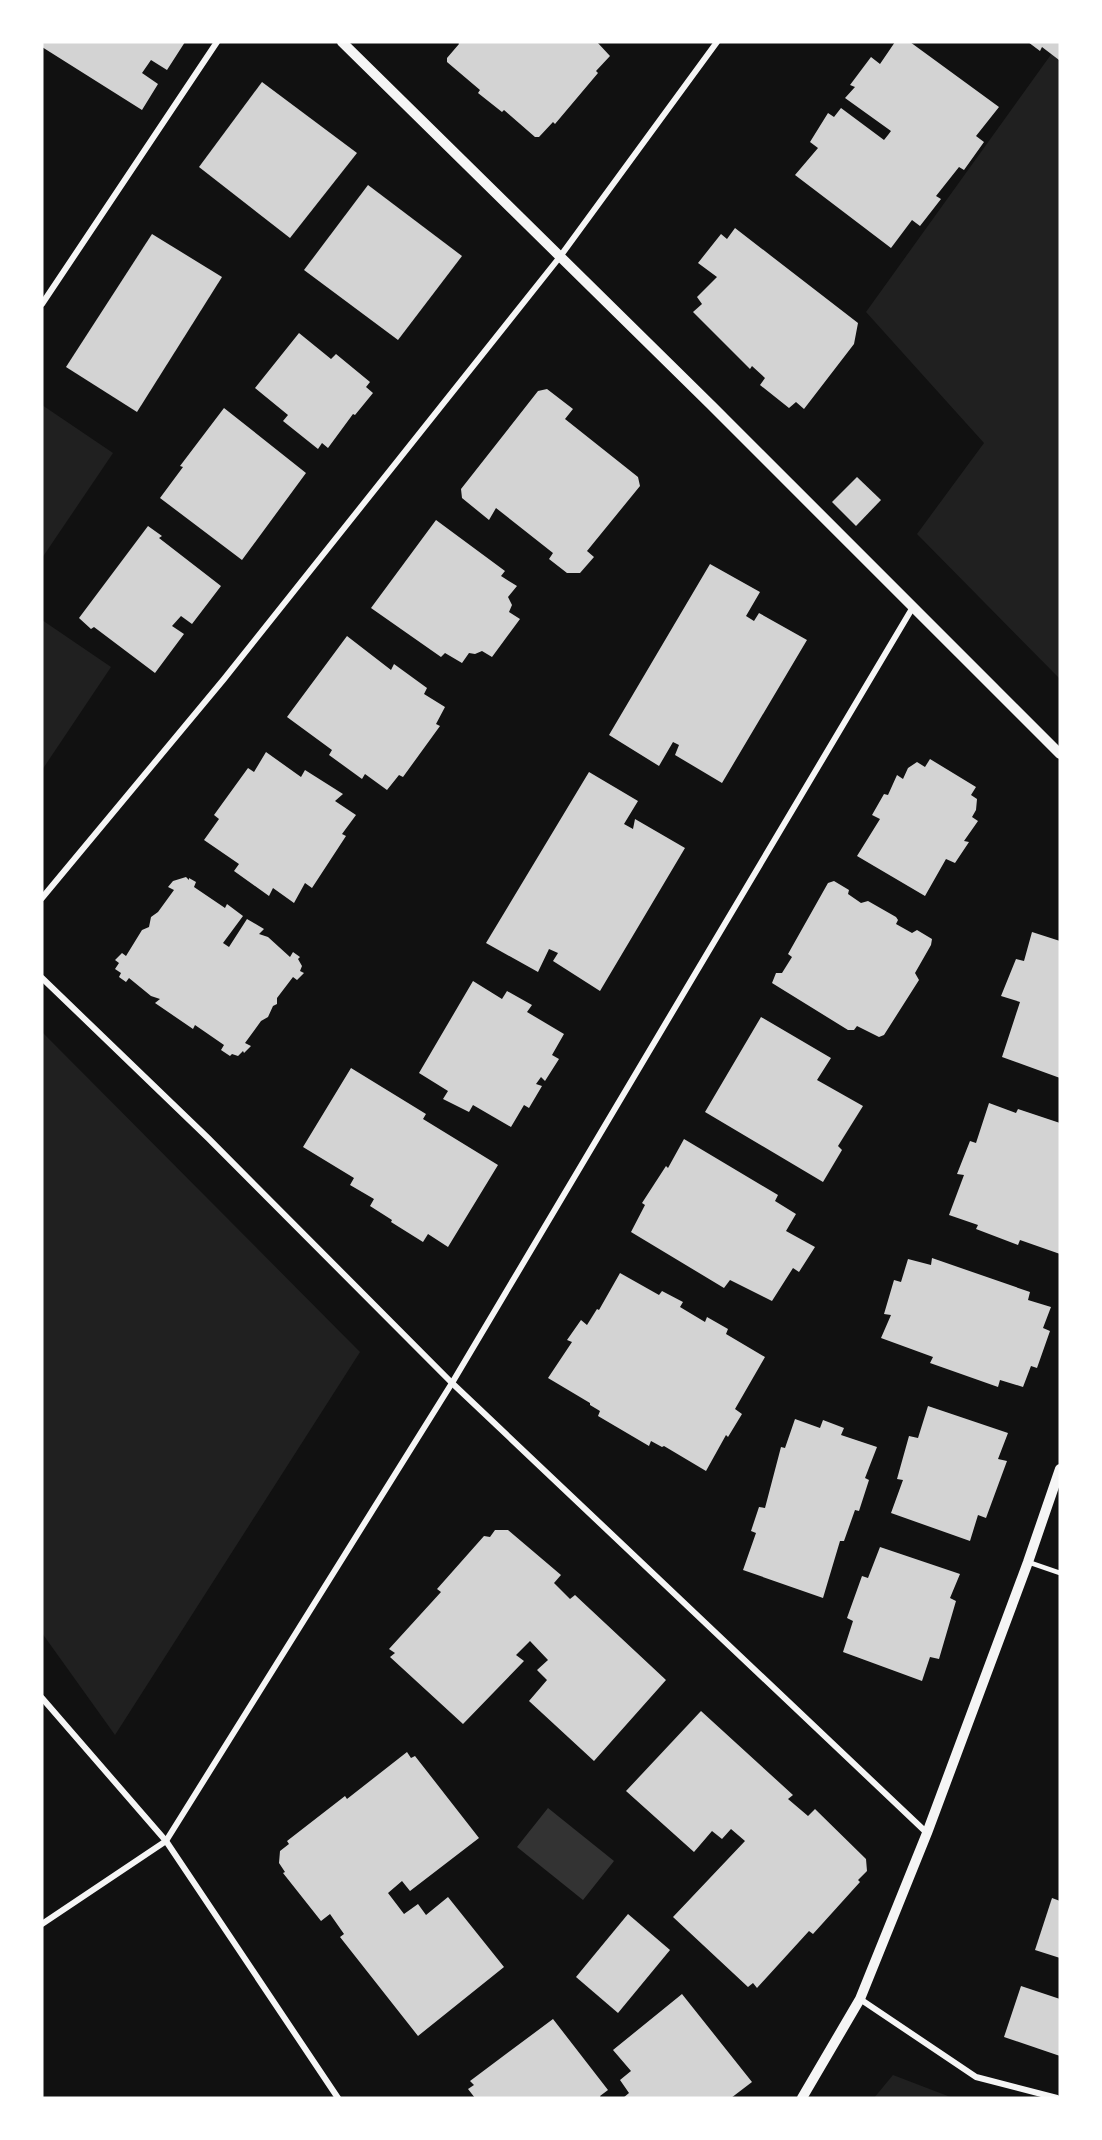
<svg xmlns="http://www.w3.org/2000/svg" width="1102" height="2140" font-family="'Fira Sans Condensed',sans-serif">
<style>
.green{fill:#202020}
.water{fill:#333}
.building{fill:#d3d3d3}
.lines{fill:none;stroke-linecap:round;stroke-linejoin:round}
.service{stroke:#f5f5f5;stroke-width:4.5}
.minor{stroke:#f5f5f5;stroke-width:6}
.tertiary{stroke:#f5f5f5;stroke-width:10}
</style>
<rect width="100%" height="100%" fill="#111"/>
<g class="green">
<path d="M1060,42v637l-143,-145 67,-91 -118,-131z"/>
<path d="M42,405l71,48 -71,105z"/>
<path d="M42,620l69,47 -69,103z"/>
<path d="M42,1032l318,320 -245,383 -73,-102z"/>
<path d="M893,2075l60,23h-79z"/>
</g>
<path class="water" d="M548,1808l66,53 -31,39 -66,-53z"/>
<g class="building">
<path d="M42,42h143l-18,28 -16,-10 -9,13 16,11 -16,26 -100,-63z"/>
<path d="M458,42h139l13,14 -14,15 2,2 -43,51 -2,-2 -14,15h-4l-31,-27 -2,2 -24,-19 2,-3 -33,-28v-4l12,-14z"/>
<path d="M895,42h15l89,65 -23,29 8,6 -20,28 -5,-3 -23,29 5,3 -21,27 -8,-6 -21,28 -96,-73 23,-27 -8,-6 18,-29 6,4 7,-9 43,32 4,-5 3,-4 -46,-33 10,-11 -5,-2 21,-28 9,7z"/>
<path d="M1028,42h32v17l-1,1 -17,-13 -2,4z"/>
<path d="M262,82l95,71 -67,85 -91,-71z"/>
<path d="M368,185l94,71 -64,84 -94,-70z"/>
<path d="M735,228l123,95 -4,21 -50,65 -8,-7 -7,6 -29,-23 5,-7 -13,-12 -2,3 -57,-57 9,-8 -5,-7 20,-20 -19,-14 23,-29 6,5z"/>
<path d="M152,234l70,43 -85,135 -71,-45z"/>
<path d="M299,333l32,26 5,-5 34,28 -4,5 7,6 -18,22 -2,-1 -25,34 -6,-5 -4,6 -35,-28 5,-6 -33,-27z"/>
<path d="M547,389l26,20 -8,10 73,58 2,9 -53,65 7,6 -14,16h-13l-18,-14 4,-6 -57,-45 -7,12 -27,-22 -1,-9 77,-98z"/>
<path d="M224,408l82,65 -64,87 -82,-62 23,-31 -3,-1z"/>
<path d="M857,477l24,23 -25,26 -24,-24z"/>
<path d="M436,520l69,51 -4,5 16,10 -9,11 4,8 -3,7 11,7 -28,38 -10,-6 -7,3 -6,-1 -7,10 -17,-10 -4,4 -70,-49z"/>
<path d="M148,526l14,10 -3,2 62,48 -29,38 -11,-8 -9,10 12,8 -29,39 -61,-46 -3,2 -12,-11z"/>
<path d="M710,564l50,28 -14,24 8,5 5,-8 48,27 -85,143 -47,-28 4,-10 -6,-3 -14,24 -50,-31z"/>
<path d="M347,636l44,34 3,-6 33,24 -3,6 21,13 -9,17 4,2 -37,51 -4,-2 -12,15 -22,-16 -3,5 -33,-24 3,-5 -45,-33z"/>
<path d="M266,752l35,25 4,-7 38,24 -8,7 21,14 -14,19 4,2 -34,52 -7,-5 -11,20 -21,-15 -4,8 -35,-25 5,-7 -35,-24 15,-21 -5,-4 34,-47 6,4z"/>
<path d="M930,759l46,28 -5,8 6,4 -1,11 -4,7 6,4 -14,20 5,1 -14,21 -9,-4 -21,37 -68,-40 23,-37 -8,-4 12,-21 4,1 9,-20 6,4 5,-11 9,-6 8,5z"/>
<path d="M589,772l49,29 -14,23 9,5 2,-10 50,29 -85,143 -47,-30 5,-8 -9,-4 -11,23 -52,-29z"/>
<path d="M186,877l3,3v-2l7,4 -2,5 31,21 2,-4 16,12 -20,27 6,4 18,-28 17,10 -5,5 9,3 22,20 3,-5 7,5 -2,2 4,7 -2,5 4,2 -7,7 -4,-3 -16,21v6l-4,2 -5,11 -7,4 -16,22 6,3 -7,7 -1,-2 -5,5 -6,-2 -2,2 -9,-6 3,-5 -29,-20 -2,4 -38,-26 5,-4 -9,-3 -22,-18 -3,4 -7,-5 2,-4 -6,-4 4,-6 -4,-3 7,-7 4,3 16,-26 7,-3 2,-10 7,-5 16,-22 -6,-3 5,-6z"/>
<path d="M834,881l15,9 -1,4 13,9 7,-2 28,16 2,3 -2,4 16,9 5,-3 15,9 -1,6 -16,28 4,7 -35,55 -5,2 -22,-11 -3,4h-6l-76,-47 4,-10h6l10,-16 -4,-3 40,-71z"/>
<path d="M1032,932l28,9v137l-58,-21 18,-55 -19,-6 15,-37 8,2z"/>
<path d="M473,981l29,18 5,-8 25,14 -5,7 37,22 -12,21 7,4 -14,22 -4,-4 -5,7 6,2 -13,22 -5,-3 -13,22 -38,-22 -4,7 -26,-13 5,-8 -29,-18z"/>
<path d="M761,1017l70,41 -14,22 46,26 -25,40 4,4 -19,32 -118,-70z"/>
<path d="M351,1068l75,46 -3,5 75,46 -50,82 -20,-13 -5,8 -32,-20 1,-2 -22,-14 4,-7 -24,-14 4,-7 -51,-31z"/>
<path d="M989,1103l27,10 2,-4 42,14v131l-40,-14 -2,5 -42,-16 2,-4 -29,-10 15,-40 -7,-1 13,-33 6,2z"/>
<path d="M684,1139l94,56 -3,6 21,13 -10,17 29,16 -16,25 -6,-4 -21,33 -42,-21 -6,8 -93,-56 14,-27 -3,-2 24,-37 2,2z"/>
<path d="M932,1258l98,34 -2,8 23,7 -8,21 7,3 -13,37 -6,-2 -8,21 -23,-7 -2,7 -68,-24 3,-6 -52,-19 10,-23 -7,-1 10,-34 7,2 7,-23 23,6z"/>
<path d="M620,1273l39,22 3,-4 21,11 -3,5 25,15 2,-5 21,12 -2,5 39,23 -30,52 7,5 -14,23 -2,-2 -20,36 -42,-25 -2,1 -11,-6 -2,5 -51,-30 2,-5 -10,-6v-2l-42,-25 24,-36 -5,-2 14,-20 6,5 10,-16 2,1z"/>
<path d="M928,1406l80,27 -10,26 9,2 -21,57 -8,-3 -8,26 -79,-28 12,-33 -6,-1 12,-43 9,2z"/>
<path d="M795,1419l25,9 3,-8 21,8 -3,7 36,12 -12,31 4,2 -10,31 -4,-1 -11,31h-4l-17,57 -80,-28 13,-37 -5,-2 8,-24 6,1 16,-61 4,1z"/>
<path d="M495,1530h13l53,45 -7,8 16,16 5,-4 91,85 -72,81 -65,-60 18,-21 -10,-10 11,-10 -18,-19 -14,14 8,6 -61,63 -73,-67 5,-4 -6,-4 52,-57 -4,-3 47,-53 6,1z"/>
<path d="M880,1547l80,27 -10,24 6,3 -17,58 -9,-2 -8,24 -79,-29 10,-31 -6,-3 15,-42 6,2z"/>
<path d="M701,1711l92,84 -5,4 20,17 7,-7 51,50 1,12 -9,9 2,2 -47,52 -4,-3 -52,57 -4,-5 -5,4 -75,-70 72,-76 -14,-12 -9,10 -10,-8 -18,21 -68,-61z"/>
<path d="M407,1752l4,6 4,-2 64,82 -69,53 -8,-10 -14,12 16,21 14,-10 8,11 22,-18 56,70 -86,69 -78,-99 4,-3 -14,-20 -9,7 -38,-48 2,-1 -6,-9 1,-12 9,-7 -2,-3 58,-45 2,3z"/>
<path d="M1052,1898l8,3v57l-25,-8z"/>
<path d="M628,1914l42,36 -52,63 -42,-36z"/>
<path d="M1021,1986l39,13v57l-56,-19z"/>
<path d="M682,1994l70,88 -21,16h-108l6,-5 -9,-13 11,-9 -18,-21z"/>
<path d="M553,2019l55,71 -8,6 1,2h-126l-7,-9 6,-4 -4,-4z"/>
</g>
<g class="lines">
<path class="service" d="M1028,1562l32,11"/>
<g class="minor">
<path d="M42,304l175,-262"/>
<path d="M42,898l182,-219 335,-421 158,-216"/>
<path d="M42,978l166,160 244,245 475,450"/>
<path d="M42,1698l124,143 172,257"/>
<path d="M42,1924l124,-83 286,-458 461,-776"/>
<path d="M860,1999l116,78 81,21"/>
</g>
<g class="tertiary">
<path d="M342,42l369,363 349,349"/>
<path d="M802,2098l58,-99 67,-166 101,-271 32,-93"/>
</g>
</g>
<rect width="1102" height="2140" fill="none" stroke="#ffffff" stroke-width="87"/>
</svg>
